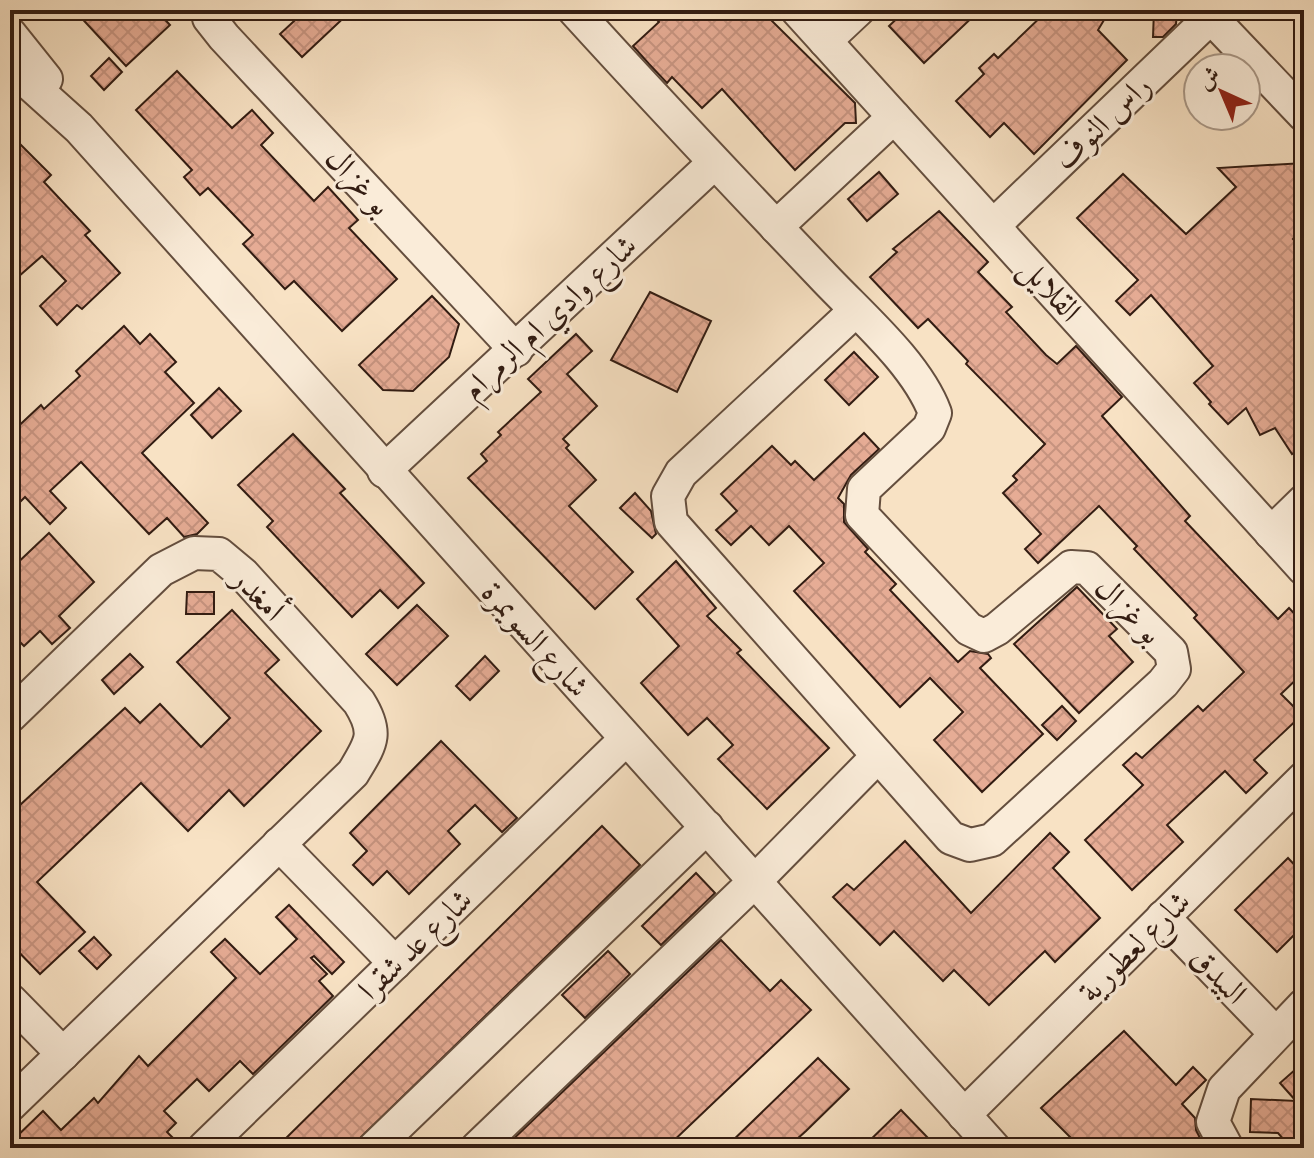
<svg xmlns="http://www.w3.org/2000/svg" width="1314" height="1158" font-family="Alegreya,Amiri,serif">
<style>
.building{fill:url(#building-cross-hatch);stroke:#321c12;stroke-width:2}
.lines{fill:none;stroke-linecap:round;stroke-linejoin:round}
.minor-casing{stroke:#644e3e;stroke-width:36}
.minor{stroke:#faecd9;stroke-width:32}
.labels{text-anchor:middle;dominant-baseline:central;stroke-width:6;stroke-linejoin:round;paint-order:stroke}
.street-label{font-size:32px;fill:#321c12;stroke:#faecd9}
</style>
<defs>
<pattern id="building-cross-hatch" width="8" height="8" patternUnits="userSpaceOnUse" patternTransform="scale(2)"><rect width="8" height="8" fill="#e6ac95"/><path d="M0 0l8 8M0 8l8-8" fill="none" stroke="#c6937f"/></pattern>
</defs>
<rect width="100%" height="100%" fill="#f8e2c4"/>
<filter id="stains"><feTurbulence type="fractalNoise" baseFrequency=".0025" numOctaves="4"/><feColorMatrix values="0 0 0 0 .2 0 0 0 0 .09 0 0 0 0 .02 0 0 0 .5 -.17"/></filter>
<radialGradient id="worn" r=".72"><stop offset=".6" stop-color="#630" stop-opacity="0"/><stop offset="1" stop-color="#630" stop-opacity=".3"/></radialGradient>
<g class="building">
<path d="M74,10h82l14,15 -44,41z"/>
<path d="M306,10h46l-50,47 -22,-23z"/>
<path d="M648,10h99l8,9 8,-7 92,91 1,20h-11l-50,47 -73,-81 -20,19 -30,-31 -5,6 -18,-19 -16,-18 26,-24z"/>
<path d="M906,10h74l-56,53 -35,-37z"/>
<path d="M1048,10h62l-12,20 29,30 -93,94 -30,-31 -14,14 -34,-36 28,-27 -5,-6 15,-14 4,4z"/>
<path d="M1154,10h23l-1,14 -13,13h-10z"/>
<path d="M109,58l13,14 -18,18 -13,-14z"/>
<path d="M177,71l55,57 20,-18 21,23 -12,12 53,56 14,-14 30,33 -9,8 48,51 -55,52 -48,-50 -9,8 -42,-45 10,-9 -45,-47 -8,7 -16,-18 8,-7 -56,-60z"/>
<path d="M10,134l41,41 -7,7 46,49 -5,4 35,38 -38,36 -5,-4 -20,20 -17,-19 26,-25 -24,-25 -32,28z"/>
<path d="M1304,163v65l-11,11 11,11v196l-12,8 -17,-26 -15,7 -14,-27 -18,16 -19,-20 2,-2 -17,-19 19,-17 -62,-71 -21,20 -14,-14 22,-21 -61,-62 46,-44 63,60 50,-47 -18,-19z"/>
<path d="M879,172l19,22 -31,27 -19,-22z"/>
<path d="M939,211l49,51 -10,10 34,35 -6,5 40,43 11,9 19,-18 46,51 -20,19 88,100 -5,5 93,98 11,-11 15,16v48l-23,22 21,21 -48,45 13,13 -21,20 -21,-22 -58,54 16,17 -51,48 -47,-50 58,-55 -20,-20 13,-12 6,5 56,-52 5,5 41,-39 -50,-54 3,-3 -63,-66 3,-3 -38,-40 -61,57 -13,-14 16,-15 -38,-41 14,-13 -4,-4 32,-32 -79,-80 2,-3 -40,-42 -10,9 -48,-51 27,-25 -4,-3z"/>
<path d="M650,292l61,29 -34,71 -66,-32z"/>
<path d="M432,296l27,28 -10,33 -36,34 -30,-1 -24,-25z"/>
<path d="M124,326l16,18 10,-10 26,28 -11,10 29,31 -52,50 66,70 -11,11 -13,3 -17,-19 -18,16 -68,-72 -31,29 16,17 -16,16 -25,-27 -15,15v-78l31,-29 3,4 36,-33 -4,-5z"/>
<path d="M576,334l16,17 -25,23 30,32 -34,33 6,6 -3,3 30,32 -27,26 64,66 -38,37 -127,-131 19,-17 -6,-7 20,-19 -3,-3 43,-40 -13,-13z"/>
<path d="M854,352l24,25 -29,28 -24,-25z"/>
<path d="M219,388l22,23 -29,27 -21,-23z"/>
<path d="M864,433l15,16 -28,26 -13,23 6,6v18l24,27 -3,3 31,32 -6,6 68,72 12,-11 18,3 3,4 -11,10 63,66 -61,58 -48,-52 29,-28 -33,-34 -30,29 -106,-116 30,-28 -35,-37 -20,19 -18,-19 -20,19 -15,-15 21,-19 -16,-17 51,-48 19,19 4,-4 19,19z"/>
<path d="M293,434l52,55 -5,4 84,90 -26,25 -18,-18 -28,27 -85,-90 6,-6 -35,-36z"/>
<path d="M635,493l16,18 5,23 -4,4 -32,-30z"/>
<path d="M49,533l45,49 -35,34 11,12 -18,16 -12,-13 -16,15 -14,-14v-62z"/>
<path d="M676,561l40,47 -9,8 34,34 -4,3 92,95 -62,61 -49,-50 15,-14 -26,-27 -19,17 -47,-52 38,-37 -42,-47z"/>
<path d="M1077,587l40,42 -8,7 24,26 -54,51 -65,-69z"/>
<path d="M187,592h27v22h-28z"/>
<path d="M417,605l31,31 -51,49 -31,-31z"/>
<path d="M232,610l47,50 -14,13 56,58 -77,75 -15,-16 -41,41 -47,-48 -104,99 48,50 -45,42 -30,-31v-148l10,10 105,-97 15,15 20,-19 41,43 29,-29 -53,-56z"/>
<path d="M130,654l13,13 -29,27 -12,-14z"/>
<path d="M485,656l14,15 -29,29 -14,-14z"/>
<path d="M1062,706l14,15 -19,19 -15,-15z"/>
<path d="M441,741l76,77 -15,14 -27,-27 -27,26 12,13 -51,50 -22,-23 -14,14 -20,-20 14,-14 -17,-18z"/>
<path d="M602,826l38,39 -290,283h-74z"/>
<path d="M1050,833l19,19 -16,16 47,50 -45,44 -10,-11 -56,54 -35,-35 -11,11 -49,-50 -14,14 -47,-48 14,-13 7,6 51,-49 66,72z"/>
<path d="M1288,858l16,17v50l-27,27 -42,-42z"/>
<path d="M696,873l19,20 -54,52 -19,-19z"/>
<path d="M289,905l55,57 -12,12 -18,-18 -3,2 16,16 -8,7 14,15 -80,78 -13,-13 -31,30 -12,-12 -33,32 12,12 -9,9 16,16h-173v-5l33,-32 18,19 33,-32 4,5 41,-47 9,10 88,-88 -25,-26 14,-13 35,35 37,-35 -21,-22z"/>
<path d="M94,937l17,18 -14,14 -18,-18z"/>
<path d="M721,940l49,51 11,-11 30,30 -145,138h-162z"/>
<path d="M608,951l22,23 -45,44 -23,-23z"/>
<path d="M1124,1031l52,54 17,-18 13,13 -24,24 13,14 1,12 9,18h-124l-40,-40z"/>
<path d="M818,1058l31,31 -43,42 -19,17h-62z"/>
<path d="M1304,1062v86h-13l-13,-15 -28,-1 1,-33 45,2 -16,-18z"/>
<path d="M901,1110l27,28 -11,10h-55z"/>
</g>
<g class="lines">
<defs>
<g id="minor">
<path d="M209,10v8l15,19 292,313"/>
<path d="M574,10c81,89 163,176 246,263 38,41 96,89 115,140l-6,15 -65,61 -2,26 107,114 15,7 13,-7 74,-62 16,1 84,84 3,17 -11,14 -171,157 -22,5 -19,-7 -280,-316 -3,-26 13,-23 174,-162"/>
<path d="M797,10l507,559"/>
<path d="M1204,10l100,105"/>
<path d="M10,34l36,45"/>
<path d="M825,41l33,-31"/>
<path d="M10,66l69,62 915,1020"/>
<path d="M993,226l218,-209"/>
<path d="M776,227l118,-110"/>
<path d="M384,471l330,-308"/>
<path d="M1271,533l33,-32"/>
<path d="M10,716l151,-146 33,-17 25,1 24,20 116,128c20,32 12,41 -6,71l-343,332"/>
<path d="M279,844l116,119"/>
<path d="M1163,917l112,116"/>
<path d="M10,1000l53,54"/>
<path d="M964,1115l340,-337"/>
<path d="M204,1148l422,-409"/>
<path d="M374,1148l333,-321"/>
<path d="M477,1148l277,-266 124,-126"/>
<path d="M1227,1148l-14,-26 11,-33 80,-84"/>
</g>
</defs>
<use href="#minor" class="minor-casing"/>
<use href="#minor" class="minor"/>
</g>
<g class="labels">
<g class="street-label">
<text transform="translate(1102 122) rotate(-44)">راس النوف</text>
<text transform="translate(359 181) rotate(47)">بو غزال</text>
<text transform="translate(1051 289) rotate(48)">القلايل</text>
<text transform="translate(549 317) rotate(-43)">شارع وادي ام الرمرام</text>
<text transform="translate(259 594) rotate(46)">أمغدر</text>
<text transform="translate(1129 610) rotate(45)">بو غزال</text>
<text transform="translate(536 639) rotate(48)">شارع السويمرة</text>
<text transform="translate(415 944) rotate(-44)">شارع عد شقرا</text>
<text transform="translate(1134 946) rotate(-45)">شارع لعطورية</text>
<text transform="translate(1219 975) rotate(46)">البيدق</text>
</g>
</g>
<rect width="1314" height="1158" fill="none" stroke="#f8e2c4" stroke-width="40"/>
<rect x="12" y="12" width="1290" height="1134" fill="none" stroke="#321c12" stroke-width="4"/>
<rect x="20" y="20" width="1274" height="1118" fill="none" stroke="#321c12" stroke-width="2"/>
<g transform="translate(1222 92) rotate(316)"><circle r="38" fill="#faecd9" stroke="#aa9989" stroke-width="2"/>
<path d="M0-6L14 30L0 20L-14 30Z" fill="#8f2418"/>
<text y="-12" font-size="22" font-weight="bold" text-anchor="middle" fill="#321c12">ش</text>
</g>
<rect width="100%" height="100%" filter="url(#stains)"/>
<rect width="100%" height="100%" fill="url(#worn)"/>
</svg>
